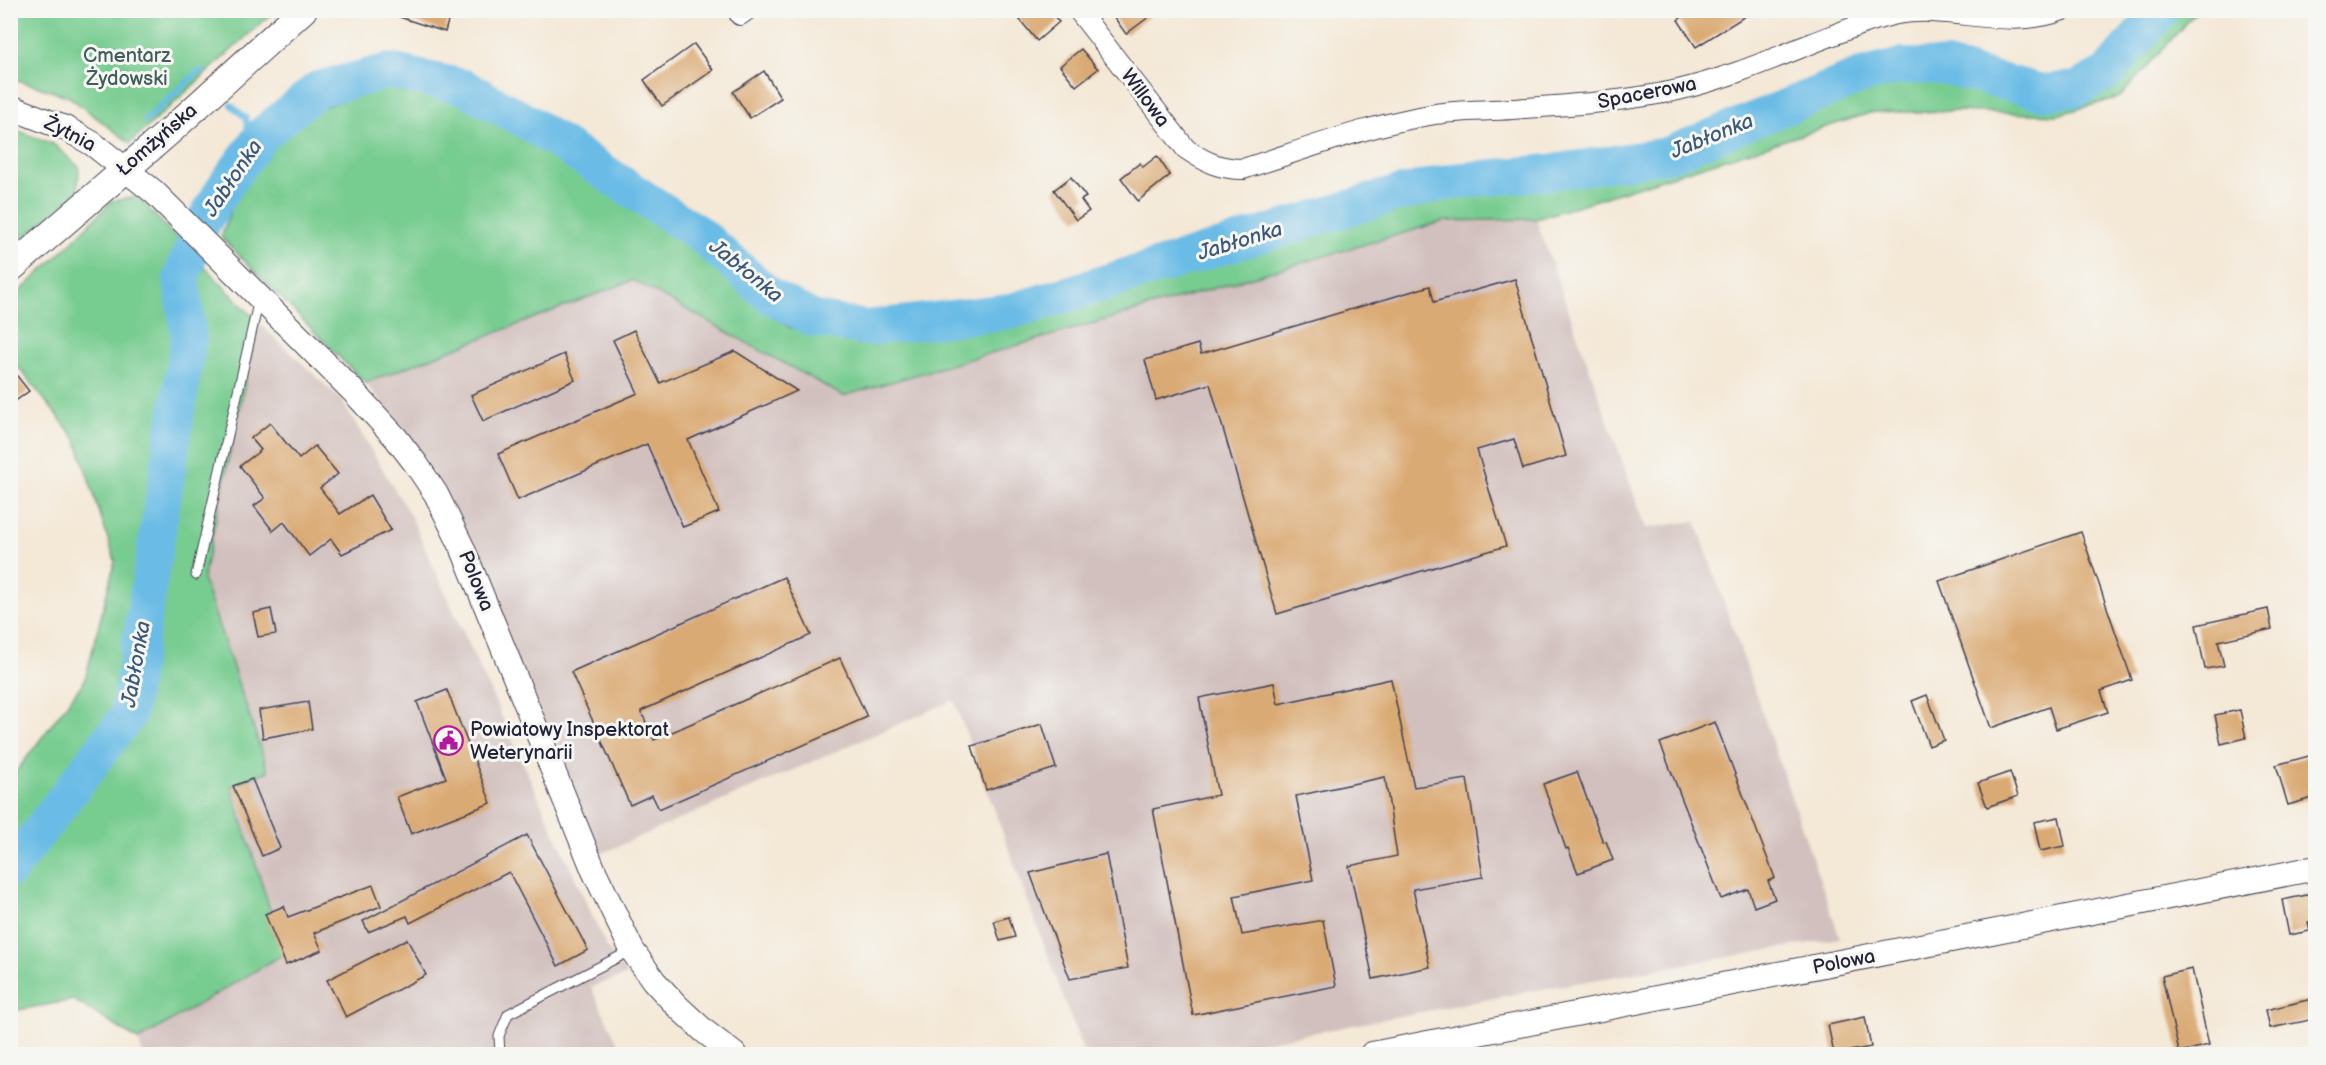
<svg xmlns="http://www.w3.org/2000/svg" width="2326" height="1065" font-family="'Balsamiq Sans',sans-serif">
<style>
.industrial{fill:#d1c0bd}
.green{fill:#77cc90;stroke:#4c7766;stroke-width:1.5}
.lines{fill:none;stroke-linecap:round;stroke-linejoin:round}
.stream{stroke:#6bbce6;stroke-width:6}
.river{stroke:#6bbce6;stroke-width:36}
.building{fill:#daaa74}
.service-casing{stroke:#424052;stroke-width:11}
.minor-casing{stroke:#424052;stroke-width:22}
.tertiary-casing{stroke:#424052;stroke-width:26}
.secondary-casing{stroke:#424052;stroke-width:29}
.service{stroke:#fff;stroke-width:9}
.minor{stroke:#fff;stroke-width:20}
.tertiary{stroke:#fff;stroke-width:24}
.secondary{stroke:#fff;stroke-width:27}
.labels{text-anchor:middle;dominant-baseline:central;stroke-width:6;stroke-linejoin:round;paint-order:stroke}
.park-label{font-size:20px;fill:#405e59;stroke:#f6f6f2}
.street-label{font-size:20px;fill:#22223b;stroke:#f6f6f2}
.poi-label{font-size:20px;fill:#22223b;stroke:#f6f6f2;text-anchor:start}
.water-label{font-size:21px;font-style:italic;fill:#3c5877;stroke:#f6f6f2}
</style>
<rect width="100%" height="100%" fill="#f6f6f2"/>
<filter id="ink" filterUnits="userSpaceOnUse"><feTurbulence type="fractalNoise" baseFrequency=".0167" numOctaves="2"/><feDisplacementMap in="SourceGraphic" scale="12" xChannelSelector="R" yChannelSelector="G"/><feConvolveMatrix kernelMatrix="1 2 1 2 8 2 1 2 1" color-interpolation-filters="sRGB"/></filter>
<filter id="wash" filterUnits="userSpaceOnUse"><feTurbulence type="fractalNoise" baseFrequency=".008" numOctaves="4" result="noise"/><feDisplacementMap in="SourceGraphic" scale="24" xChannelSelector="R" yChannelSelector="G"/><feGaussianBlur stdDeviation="1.35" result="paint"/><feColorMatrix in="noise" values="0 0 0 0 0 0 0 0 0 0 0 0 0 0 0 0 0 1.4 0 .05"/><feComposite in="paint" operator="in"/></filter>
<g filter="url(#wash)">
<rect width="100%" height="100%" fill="#f4e8d6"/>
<g class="industrial">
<path d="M1536,219l110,309 50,-7 144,417 -293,50 -298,57 -38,9h-127l-130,-354 -356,155 -156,-366 -43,-67 -34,-39 268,-103 210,116 602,-175z"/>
<path d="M258,322l84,79 69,116 195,429 21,29 -36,12 32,67h-480l-5,-14 146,-86 -53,-169 37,-14 -65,-192z"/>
</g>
<g class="green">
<path d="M11,10h263v1l-144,132 -61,-46 -58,-19z"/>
<path d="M2173,10l24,1 -77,86 -63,18 -103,-4 -84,2 -334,106 -91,2 -602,175 -210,-116 -268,103 -144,-146 24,-66 58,-57 84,-29 52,10 66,28 195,131 89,73 57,15 116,-10 469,-136 50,-9 90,-2 94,-19 222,-82 55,-4 104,23 31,-6 29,-17z"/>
<path d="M11,128l42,16 26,23 -1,25 -67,56z"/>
<path d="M137,197l121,125 -55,257 65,192 -37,15 53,168 -146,86 -64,-40 -63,11 -1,-231 75,-100 30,-119 -39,-122 -65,-81v-58l56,-53 45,-46z"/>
</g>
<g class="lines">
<g class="stream">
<path d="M2313,10l3,2"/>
<path d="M231,105l15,13 3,18 8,6"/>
<path d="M146,120l53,-49 3,1"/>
</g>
<path class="river" d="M10,870l118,-155 61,-377 -8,-60 19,-50 26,-44 36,-49 56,-46 72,-18 74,16 65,36 172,112 69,61 44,23 53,9 145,-17 373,-114 68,-16 107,-10 107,-16 194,-79 41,-10 44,1 96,25 35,-3 31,-17 53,-62"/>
</g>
<g id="blocks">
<g class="building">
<path d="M390,10h61l-6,22 -55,-18z"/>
<path d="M1012,10h37l10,12 -22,19z"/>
<path d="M1109,10h49l-32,24z"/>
<path d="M1693,10h62l-59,37 -18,-27z"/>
<path d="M694,44l19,26 -51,36 -18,-26z"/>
<path d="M1081,49l17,20 -22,17 -16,-20z"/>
<path d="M764,71l17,27 -31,20 -17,-26z"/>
<path d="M1157,156l13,19 -32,26 -17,-23 19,-15 3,4z"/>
<path d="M1071,177l15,20 -5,3 8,11 -13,9 -22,-30z"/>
<path d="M1515,279l51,177 -43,13 -9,-30 -37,11 29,96 -229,68 -67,-230 -54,16 -11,-40 53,-16 3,10 229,-68 4,16z"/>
<path d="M634,330l26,53 75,-32 62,40 -109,49 31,72 -36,15 -36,-83 -129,56 -20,-46 140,-61 -25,-53z"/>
<path d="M564,354l11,26 -92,41 -12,-26z"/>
<path d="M10,367l19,24 -19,14z"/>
<path d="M270,423l29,36 16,-13 23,28 -18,14 20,26 30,-19 21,35 -49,24 -11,-15 -22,17 -25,-34 -11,9 -19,-25 11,-8 -25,-32 21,-16 -10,-12z"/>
<path d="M2081,532l51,148 -31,11 7,21 -52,17 -7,-22 -58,21 -52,-147z"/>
<path d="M784,577l27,58 -170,76 13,29 186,-82 27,59 -208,92 -7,-14 -22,10 -59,-133z"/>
<path d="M271,609l5,25 -18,3 -5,-24z"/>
<path d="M2268,609l4,20 -54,12 6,25 -19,3 -9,-44z"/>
<path d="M1391,679l23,108 53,-8 16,98 -70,12 17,78 -57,12 -24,-113 48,-10 -12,-79 -89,19 17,84 -79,16 8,39 81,-15 13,66 -143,29 -40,-206 65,-14 -19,-97 75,-15 4,21z"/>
<path d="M447,690l44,113 -80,31 -14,-37 49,-19 -29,-76z"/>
<path d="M1927,695l17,45 -15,6 -17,-45z"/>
<path d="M308,702l4,27 -49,9 -4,-28z"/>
<path d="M2240,710l6,28 -25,6 -6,-29z"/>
<path d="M1715,722l60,156 -7,3 7,18 -21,8 -6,-18 -27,10 -61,-156z"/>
<path d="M1042,724l14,44 -70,22 -14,-44z"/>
<path d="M2316,754v43l-28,8 -12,-40z"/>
<path d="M1577,772l26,70 3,-1 7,19 -35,13 -10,-25 -2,1 -23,-65z"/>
<path d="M2010,772l8,24 -31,11 -9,-24z"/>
<path d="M252,779l28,69 -18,8 -29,-70z"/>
<path d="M2059,817l6,29 -25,5 -6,-29z"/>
<path d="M527,835l61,115 -30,16 -49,-94 -99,51 -3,-7 -39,16 -5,-11z"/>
<path d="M1106,854l22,114 -58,11 -40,-106z"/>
<path d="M373,885l8,21 -67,27 8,17 -36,15 -21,-51 19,-8 4,11z"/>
<path d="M2312,894l4,27 -8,2 2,8 -21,4 -7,-35z"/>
<path d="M1009,917l6,20 -15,4 -6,-20z"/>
<path d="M407,939l19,36 -80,42 -19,-37z"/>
<path d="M2192,969l17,76 -30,7 -17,-76z"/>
<path d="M2316,998v21l-46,9 -4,-18z"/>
<path d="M1865,1017l6,30 -37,7 -6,-29z"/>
</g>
</g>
</g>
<g filter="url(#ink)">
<use href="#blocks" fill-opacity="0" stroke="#424052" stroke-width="1.5"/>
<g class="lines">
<defs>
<g id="service">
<path d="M196,575l63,-276"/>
<path d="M500,1054l-1,-18 9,-22 124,-64"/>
</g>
<g id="minor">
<path d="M1078,10l108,139c19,13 34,20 57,20 63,-20 126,-44 192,-55 25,-4 51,-3 77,-5 56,-4 111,-7 166,-19 52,-12 101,-34 150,-53 23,-9 45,-18 69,-23 55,-10 109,18 166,-4"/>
<path d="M740,15l7,-5"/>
</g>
<g id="tertiary">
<path d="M10,107l57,22 26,15 61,48 199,199 43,47 20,26 20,30 26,53 132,324 38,79 22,31 23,25 27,25 30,23"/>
<path d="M1372,1054l944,-186"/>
</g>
<path id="secondary" d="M10,269l160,-138 133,-121"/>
</defs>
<use href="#service" class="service-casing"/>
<use href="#minor" class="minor-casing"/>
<use href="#tertiary" class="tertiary-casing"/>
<use href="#secondary" class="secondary-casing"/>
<use href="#service" class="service"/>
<use href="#minor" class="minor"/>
<use href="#tertiary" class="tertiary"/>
<use href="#secondary" class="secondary"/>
</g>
</g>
<defs>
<symbol id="civic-ring" viewBox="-11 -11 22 22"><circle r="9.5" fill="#f6f6f2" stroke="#b5179e" stroke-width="1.5"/><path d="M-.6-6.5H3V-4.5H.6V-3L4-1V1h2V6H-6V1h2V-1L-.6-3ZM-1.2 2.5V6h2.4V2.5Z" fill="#b5179e"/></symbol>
</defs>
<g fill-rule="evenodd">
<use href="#civic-ring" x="432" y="724" width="33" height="33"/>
</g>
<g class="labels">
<g class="park-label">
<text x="127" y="56">Cmentarz<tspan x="127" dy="23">Żydowski</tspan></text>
</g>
<g class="street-label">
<text transform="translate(1647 93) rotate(-11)">Spacerowa</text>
<text transform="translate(1145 98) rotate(53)">Willowa</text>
<text transform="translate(70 134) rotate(27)">Żytnia</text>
<text transform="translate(157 140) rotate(-41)">Łomżyńska</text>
<text transform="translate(476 581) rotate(68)">Polowa</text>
<text transform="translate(1844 962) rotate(-11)">Polowa</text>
</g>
<g class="poi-label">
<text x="470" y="730">Powiatowy Inspektorat<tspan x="470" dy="23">Weterynarii</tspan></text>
</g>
<g class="water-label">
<text transform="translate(1712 136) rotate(-22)">Jabłonka</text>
<text transform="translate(233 178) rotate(-56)">Jabłonka</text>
<text transform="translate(1240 241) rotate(-17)">Jabłonka</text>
<text transform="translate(746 271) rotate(39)">Jabłonka</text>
<text transform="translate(136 664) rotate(-80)">Jabłonka</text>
</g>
</g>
<rect width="2326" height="1065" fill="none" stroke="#f6f6f2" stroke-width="36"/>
</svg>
